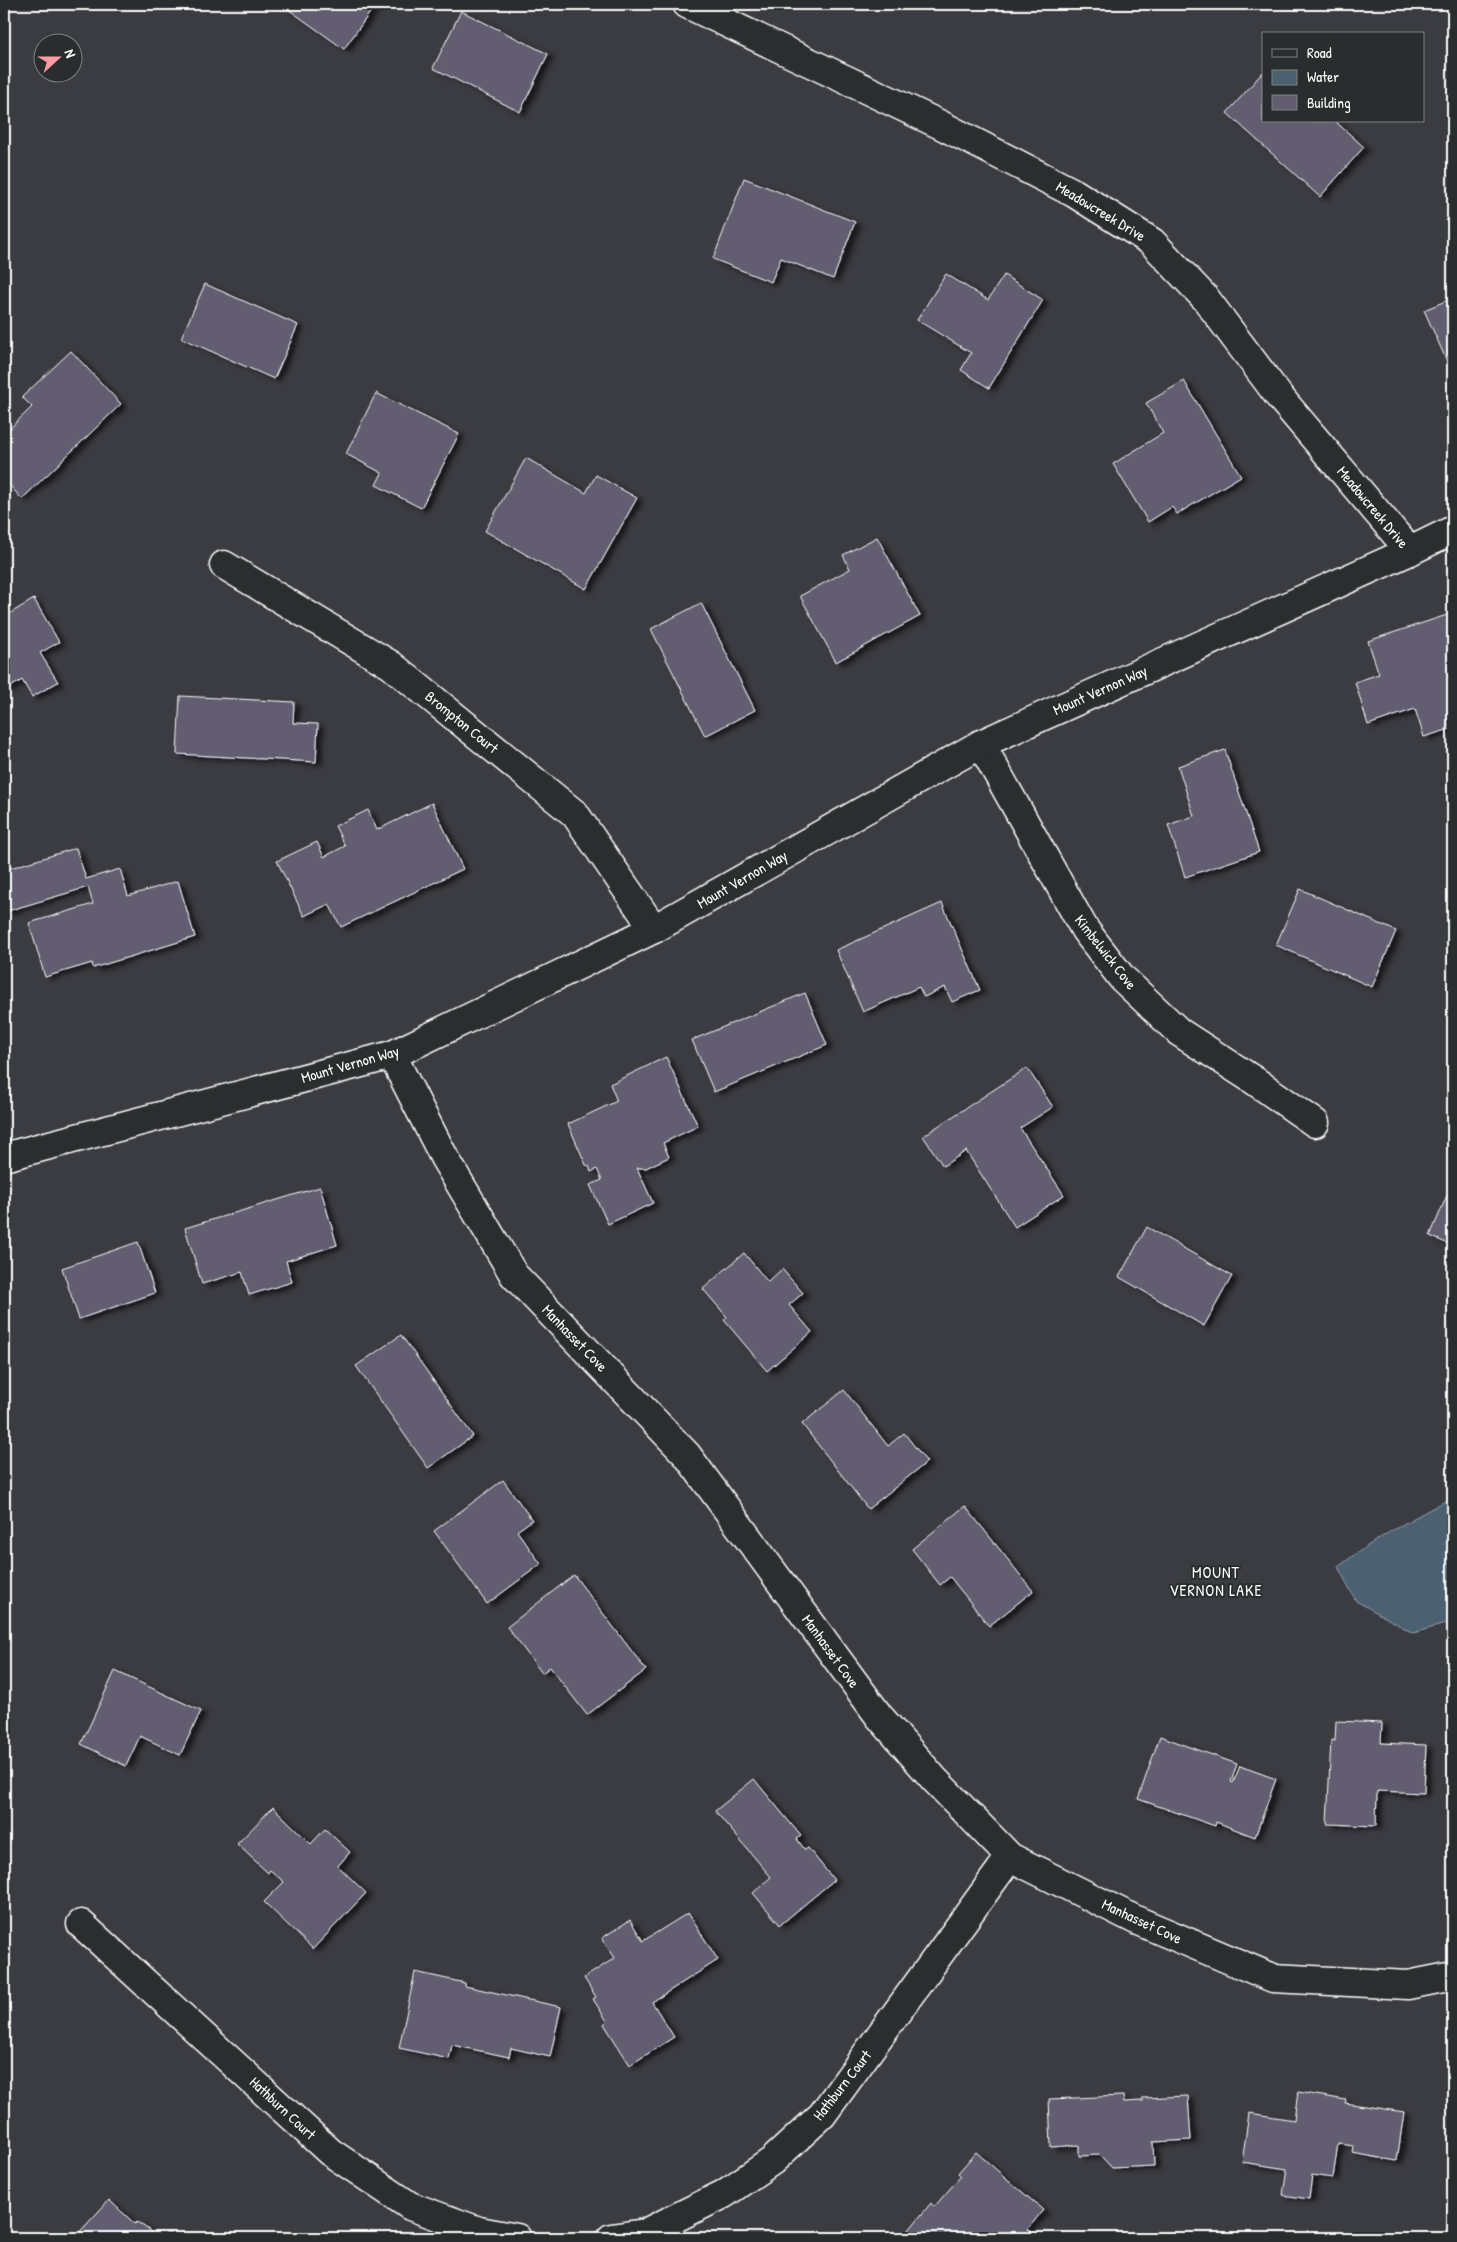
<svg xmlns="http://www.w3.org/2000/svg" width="1457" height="2242" font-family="'Patrick Hand',sans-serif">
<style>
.water{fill:#4c616f;stroke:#94a0a9}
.building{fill:#625d6f;stroke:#fff;filter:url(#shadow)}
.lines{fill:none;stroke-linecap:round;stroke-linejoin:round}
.street-casing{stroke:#fff;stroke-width:31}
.street{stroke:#2a2d2e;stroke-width:28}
.labels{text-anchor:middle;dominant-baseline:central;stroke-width:4;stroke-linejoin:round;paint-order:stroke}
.street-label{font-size:15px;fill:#fff;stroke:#2a2d2e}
.neighbourhood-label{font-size:16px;letter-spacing:1px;fill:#fff;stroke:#2a2d2e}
</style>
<defs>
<filter id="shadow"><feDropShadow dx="5.5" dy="3" stdDeviation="2.5" flood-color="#0009"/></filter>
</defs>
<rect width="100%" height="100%" fill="#3b3b42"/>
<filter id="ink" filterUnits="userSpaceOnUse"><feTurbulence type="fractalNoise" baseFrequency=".02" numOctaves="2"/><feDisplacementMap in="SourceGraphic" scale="10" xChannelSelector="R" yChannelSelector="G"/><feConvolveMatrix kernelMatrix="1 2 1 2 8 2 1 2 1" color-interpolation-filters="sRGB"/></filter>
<g filter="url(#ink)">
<path class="water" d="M1453,1497v125l-40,11 -57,-32 -18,-34c36,-28 75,-49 115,-70z"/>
<g class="building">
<path d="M281,4h95l-32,45z"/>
<path d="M461,11l87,43 -28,58 -87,-44z"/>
<path d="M1263,72v49h72l29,26 -44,50 -93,-84z"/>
<path d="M744,178l111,44 -22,57 -52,-21 -10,24 -58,-23z"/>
<path d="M946,274l42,26 16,-25 39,25 -54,88 -28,-18 10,-17 -54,-33z"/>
<path d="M205,284l93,41 -24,54 -93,-41z"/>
<path d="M1453,298v66l-4,2 -25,-56z"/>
<path d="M71,351l50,53 -99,95 -18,-20v-45l28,-27 -10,-10z"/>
<path d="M1184,381l57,95 -64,38 -5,-7 -24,15 -35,-58 50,-31 -17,-30z"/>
<path d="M376,393l83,41 -38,74 -45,-23 6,-12 -36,-19z"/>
<path d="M526,458l60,35 10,-18 41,23 -51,91 -101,-58z"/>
<path d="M877,537l43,79 -84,46 -36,-66 50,-27 -7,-14z"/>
<path d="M34,599l25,43 -19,11 18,29 -26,15 -10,-17 -18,11v-74z"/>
<path d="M701,603l54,107 -50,26 -54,-107z"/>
<path d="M1453,613v115l-29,9 -9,-28 -47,16 -13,-43 24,-8 -11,-33z"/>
<path d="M180,696l114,6 -1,21 25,1 -2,38 -139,-8z"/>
<path d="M1225,750l34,102 -74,25 -17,-52 26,-9 -16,-50z"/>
<path d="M432,803l31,66 -122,58 -12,-23 -25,12 -27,-55 40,-19 7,15 21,-11 -10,-20 33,-16 9,20z"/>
<path d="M76,848l10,31 34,-10 8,27 50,-15 17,56 -102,31 -1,-5 -47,14 -16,-54 64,-19 -5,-17 -84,25v-42z"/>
<path d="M1300,889l96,42 -24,56 -96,-42z"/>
<path d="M942,903l38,87 -28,12 -7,-15 -21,10 -5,-10 -56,25 -27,-62z"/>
<path d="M805,993l22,52 -113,47 -22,-52z"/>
<path d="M666,1057l32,69 -35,17 6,14 -23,11h-9l16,35 -45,21 -18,-39 12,-5 -5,-11 -6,3 -2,-6 -3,-1 -18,-41 49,-23 -7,-17z"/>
<path d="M1027,1068l26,39 -33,21 44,67 -49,32 -49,-76 -23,15 -20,-30z"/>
<path d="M1453,1181v65l-23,-10z"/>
<path d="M320,1187l17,58 -51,16 6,21 -43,13 -7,-23 -40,12 -17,-56z"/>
<path d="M1147,1227l85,49 -28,50 -85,-49z"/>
<path d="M138,1242l17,51 -76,26 -17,-51z"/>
<path d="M744,1253l24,29 14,-13 21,24 -14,12 23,27 -45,39 -43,-51 3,-3 -24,-28z"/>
<path d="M401,1335l72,101 -45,32 -72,-102z"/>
<path d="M844,1390l44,56 16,-13 23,29 -59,47 -66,-85z"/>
<path d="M503,1480l29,40 -15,11 24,33 -54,40 -53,-73z"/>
<path d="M965,1506l68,85 -44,35 -39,-49 -10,8 -28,-36z"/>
<path d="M574,1575l72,95 -59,45 -37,-48 -8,6 -35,-46z"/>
<path d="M115,1671l86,40 -21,44 -40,-19 -14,30 -45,-22z"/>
<path d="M1336,1721l46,2 -1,20 45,2 -2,48 -47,-2 -1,35 -49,-2 4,-84 4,1z"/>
<path d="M1160,1736l77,28 -6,18 2,1 7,-17 36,13 -21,58 -39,-15 -1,4 -77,-27z"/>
<path d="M754,1779l47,57 -4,3 8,11 3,-2 26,32 -54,45 -27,-32 18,-16 -56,-66z"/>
<path d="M273,1807l38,37 14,-15 25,23 -12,14 28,27 -53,56 -49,-47 20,-20 -14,-12 -2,3 -31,-29z"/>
<path d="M688,1913l30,47 -66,42 22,35 -44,28 -26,-41 3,-3 -14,-22 3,-2 -12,-19 31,-20 -13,-20 28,-18 13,21z"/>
<path d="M415,1972l50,11v3l96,21 -11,50 -39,-9 -2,9 -57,-12 -3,14 -50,-11z"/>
<path d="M1298,2092l48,8 -1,3 59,9 -7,49 -45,-8 1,-8 -15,-2 -5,35 -21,-3 -3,24 -26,-4 4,-26 -45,-7 7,-49 45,7z"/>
<path d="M1123,2096l1,6 19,-1v-3l45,-2 3,44 -38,2 1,24 -42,2 -12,-13 -21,1v-11l-28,2 -2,-48z"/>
<path d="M976,2152l67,58 -15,19 11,9h-133l-2,-2 27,-33 3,4 27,-31 -3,-3z"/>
<path d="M109,2200l26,24 2,-2 12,8 6,8h-81z"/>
<path d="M168,2232l7,6h-13z"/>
</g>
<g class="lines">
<defs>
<g id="street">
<path d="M687,4l254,121 133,68 78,49 54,57 72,96 132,156"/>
<path d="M224,565l167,100 184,149 79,115"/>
<path d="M981,744l104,186 37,48 57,54 76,49 60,42"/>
<path d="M392,1055l52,102 70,118 173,180 192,261 55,63 76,78 128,64 135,57 135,7 45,-9"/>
<path d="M4,1157l388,-102 262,-126 327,-185 429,-193 43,-21"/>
<path d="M81,1924l249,228 80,54 69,25 38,7"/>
<path d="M611,2238l34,-5 79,-39 48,-33 50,-46 188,-258"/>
</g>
</defs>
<use href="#street" class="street-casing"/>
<use href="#street" class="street"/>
</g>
</g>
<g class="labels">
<g class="street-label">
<text transform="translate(1101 211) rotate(31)">Meadowcreek Drive</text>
<text transform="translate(1373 507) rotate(50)">Meadowcreek Drive</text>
<text transform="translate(1100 690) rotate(-24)">Mount Vernon Way</text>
<text transform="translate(462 722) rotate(39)">Brompton Court</text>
<text transform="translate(742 879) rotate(-30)">Mount Vernon Way</text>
<text transform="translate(1106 952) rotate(52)">Kimbelwick Cove</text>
<text transform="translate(350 1064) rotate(-16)">Mount Vernon Way</text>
<text transform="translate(575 1338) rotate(46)">Manhasset Cove</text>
<text transform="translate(831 1651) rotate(54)">Manhasset Cove</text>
<text transform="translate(1142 1921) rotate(25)">Manhasset Cove</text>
<text transform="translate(842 2085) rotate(-52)">Hathburn Court</text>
<text transform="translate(283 2108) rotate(43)">Hathburn Court</text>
</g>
<g class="neighbourhood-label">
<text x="1216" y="1572">MOUNT<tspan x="1216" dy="18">VERNON LAKE</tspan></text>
</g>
</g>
<rect width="1457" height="2242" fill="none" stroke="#2a2d2e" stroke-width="20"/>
<rect x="10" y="10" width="1437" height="2222" fill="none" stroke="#fff" stroke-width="2" filter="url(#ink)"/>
<rect x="1262" y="32" width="162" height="90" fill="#2a2d2e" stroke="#7f8182"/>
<rect x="1272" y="49" width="25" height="8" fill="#2a2d2e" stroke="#7f8182"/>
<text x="1307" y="58" font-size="15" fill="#ffffff">Road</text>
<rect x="1272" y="70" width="25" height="15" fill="#4c616f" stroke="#7f8182"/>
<text x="1307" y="82" font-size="15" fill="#ffffff">Water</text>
<rect x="1272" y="95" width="25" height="15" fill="#625d6f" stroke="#7f8182"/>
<text x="1307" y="108" font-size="15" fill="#ffffff">Building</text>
<g transform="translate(58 58) rotate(69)"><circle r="24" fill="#2a2d2e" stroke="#7f8182"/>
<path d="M0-4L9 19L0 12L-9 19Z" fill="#ff9aa2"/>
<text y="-8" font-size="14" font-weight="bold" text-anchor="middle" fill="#ffffff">N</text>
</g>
</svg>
